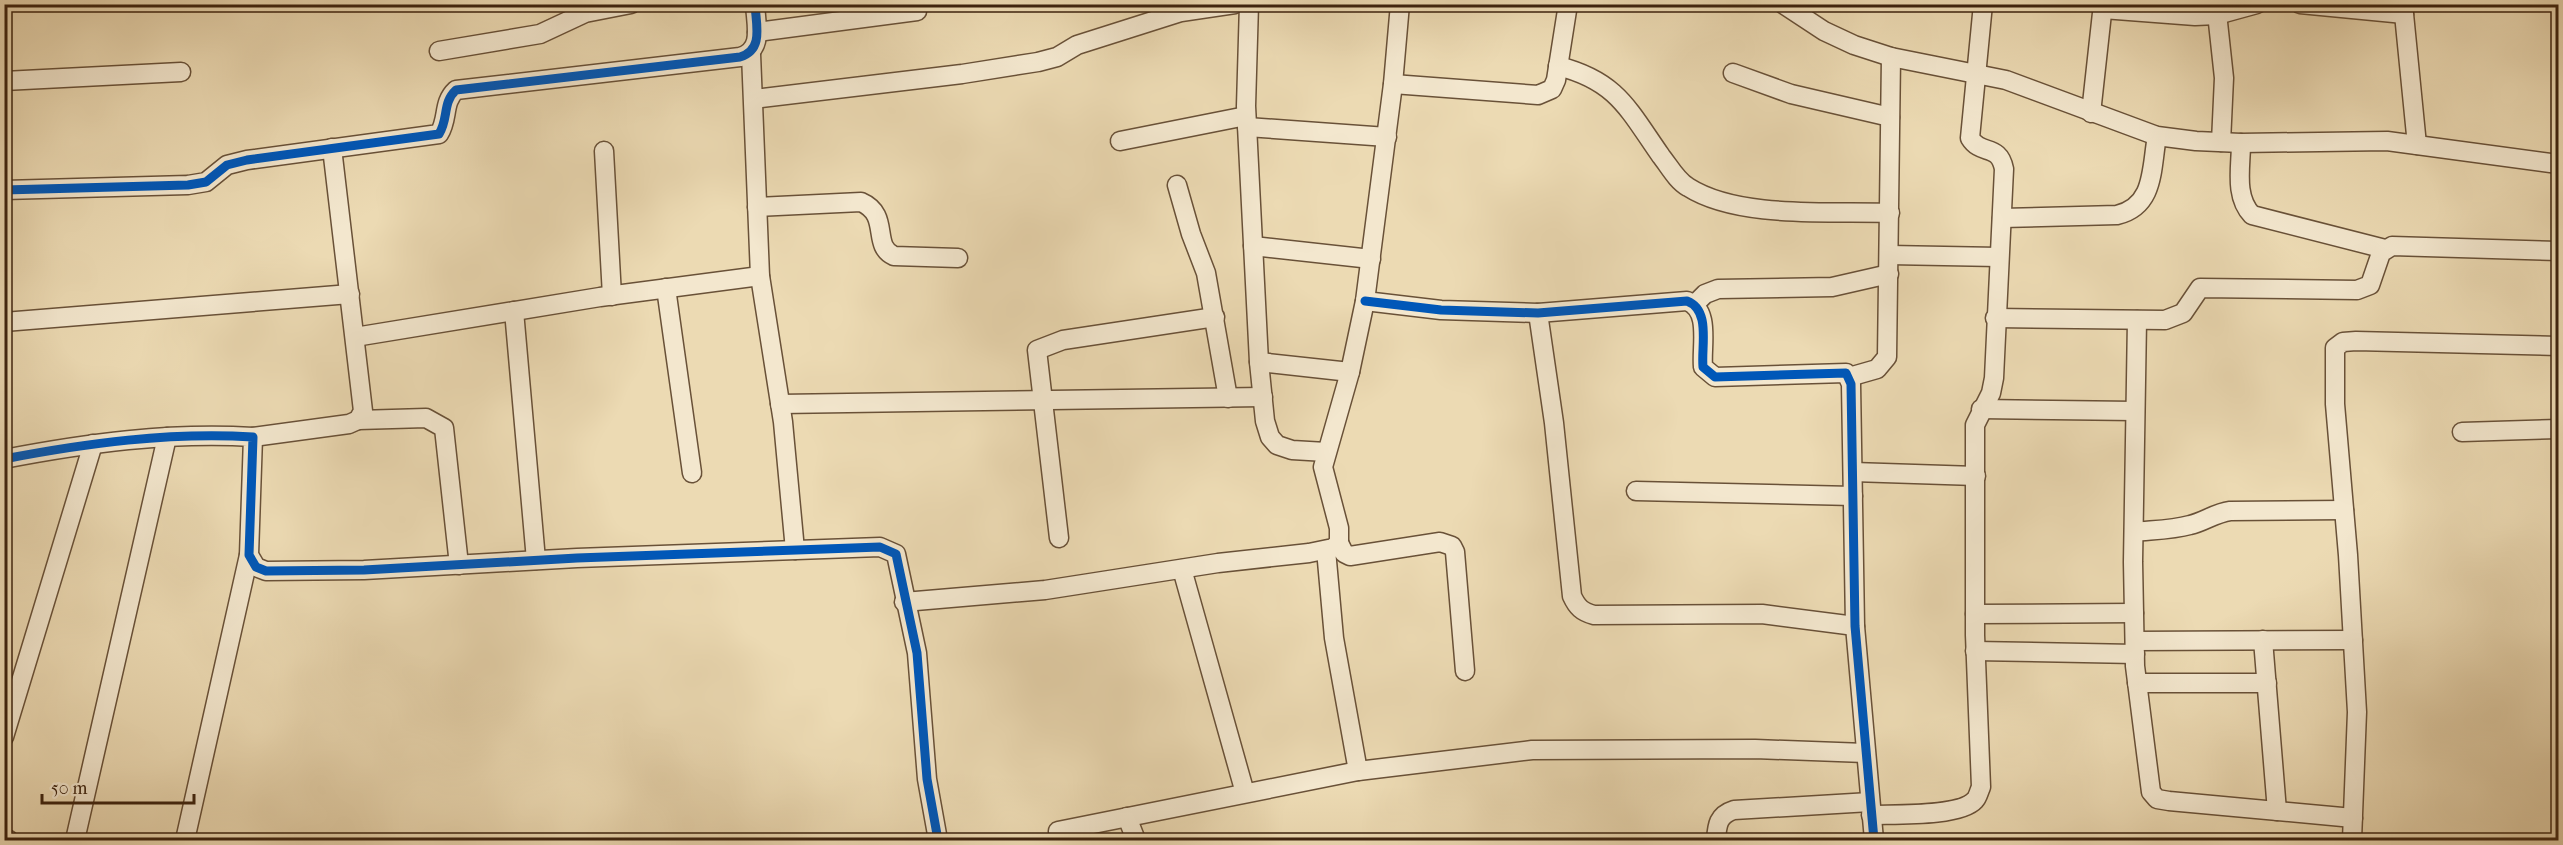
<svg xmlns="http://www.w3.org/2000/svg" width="2563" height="845" font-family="'IM FELL French Canon',serif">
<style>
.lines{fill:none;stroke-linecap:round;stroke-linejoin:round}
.street-casing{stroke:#695138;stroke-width:21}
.street{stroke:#f3e7ce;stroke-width:18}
.cycleway-casing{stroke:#f3e7ce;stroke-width:13}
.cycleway{stroke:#0057b8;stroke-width:9}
</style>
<rect width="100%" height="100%" fill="#ecdab3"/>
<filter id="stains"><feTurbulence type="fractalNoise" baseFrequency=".00333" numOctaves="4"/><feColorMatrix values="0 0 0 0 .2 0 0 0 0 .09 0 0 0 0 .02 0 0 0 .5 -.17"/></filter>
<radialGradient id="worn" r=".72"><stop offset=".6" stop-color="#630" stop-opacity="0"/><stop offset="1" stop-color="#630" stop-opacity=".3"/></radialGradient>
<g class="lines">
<defs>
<g id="street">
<path d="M1249,4l-3,102 13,256 6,59 5,16 7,8 15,5 34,2"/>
<path d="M1783,4l41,27 30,14 37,12 115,23 151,56 39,5 45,2 146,-2 171,23"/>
<path d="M2216,4l8,74 -3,64"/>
<path d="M2300,4l104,10"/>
<path d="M2403,4l14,141"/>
<path d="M2103,9l92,7 22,-1 40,-11"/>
<path d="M757,32l160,-21"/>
<path d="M439,51l101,-17 45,-21 46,-9"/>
<path d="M751,54l9,222 23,146 12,128"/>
<path d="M1558,66c59,15 70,43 103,90 8,10 16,25 27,31 50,32 142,24 202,26"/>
<path d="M1733,73l58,21 99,23"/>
<path d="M4,81l177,-9"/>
<path d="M1393,84l145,11 14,-6 4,-9 12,-76"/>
<path d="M754,99l208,-25 76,-12 19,-5 20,-12 104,-33 54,-8"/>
<path d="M2091,113l12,-109"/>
<path d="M1247,127l140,10"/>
<path d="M1120,141l126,-25"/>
<path d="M2241,143c0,24 -7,53 11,72l133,34"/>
<path d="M604,151l8,145"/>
<path d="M1177,185l14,49 15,39 22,125"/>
<path d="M4,190l184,-5 18,-3 21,-17 20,-5 192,-26c10,-16 3,-31 17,-44l284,-33c24,-7 16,-32 15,-53"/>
<path d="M757,207l104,-5c30,13 10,44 33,54l64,2"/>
<path d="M2002,218l115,-3c38,-9 34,-46 40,-79"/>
<path d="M1253,246l118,13"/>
<path d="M1889,255l110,2"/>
<path d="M666,288l26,185"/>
<path d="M1365,301l76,9 97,3 149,-12c24,9 14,45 16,66l12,10 131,-4 5,11 4,242 19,214"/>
<path d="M1695,304l10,-10 13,-5 114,-2 57,-13"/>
<path d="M514,311l22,249"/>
<path d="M1538,313l16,110 18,173c5,11 10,16 22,19l168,-1 93,12"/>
<path d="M1995,318l170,2 18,-7 17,-25 157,2 13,-5 11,-32 11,-7 166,5"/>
<path d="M2137,320l-4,242 2,104 16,126 6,7 12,2 184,17"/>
<path d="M4,322l346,-28"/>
<path d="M355,337l245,-40 160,-21"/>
<path d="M1259,362l91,10"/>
<path d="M1849,377l28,-8 10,-12 4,-300"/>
<path d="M780,404l483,-7"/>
<path d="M1981,409l154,2"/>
<path d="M358,420l68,-2 18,10 15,137"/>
<path d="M2462,432l96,-3"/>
<path d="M253,437l96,-13 9,-4 5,-9 -31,-263"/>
<path d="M4,459c83,-16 165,-27 249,-22l-4,118 7,12 10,4 98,-1 213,-12 303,-11 16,7 21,99 10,126 11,61"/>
<path d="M1853,472l123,4"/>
<path d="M1636,491l217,5"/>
<path d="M2134,532c18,-2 38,-2 56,-7 14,-3 25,-12 40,-14l114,-1"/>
<path d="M1059,538l-22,-188 26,-10 152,-23"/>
<path d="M1339,543l5,10 6,3 90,-14 12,4 3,6 10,119"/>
<path d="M1326,550l8,88 24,133"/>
<path d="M1182,569l63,224"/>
<path d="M904,602l141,-12 173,-27 91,-10 24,-5 6,-5v-15l-16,-61 27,-95 15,-71 28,-217 7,-80"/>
<path d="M1975,614l159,-1"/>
<path d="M2263,640l14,171"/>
<path d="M2135,641l218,-1"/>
<path d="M1975,651l160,3"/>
<path d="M2137,683h130"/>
<path d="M4,737l89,-293"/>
<path d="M1871,815c23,-1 89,2 104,-15 3,-3 4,-9 6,-13l-6,-152v-210l16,-32 3,-15 10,-209c-5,-26 -23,-13 -34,-31l13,-134"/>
<path d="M1127,817l9,23"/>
<path d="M1058,831l300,-60 174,-21 223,-1 110,4"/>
<path d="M4,838l5,2"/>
<path d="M75,840l92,-403"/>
<path d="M185,840l64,-285"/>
<path d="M1716,840c1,-15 2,-25 18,-30l136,-8"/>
<path d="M2352,840l5,-128 -9,-157 -13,-151v-56l8,-6 13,-1 202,5"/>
</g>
</defs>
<use href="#street" class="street-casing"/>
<use href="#street" class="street"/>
<defs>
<g id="cycleway">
<path d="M4,190l184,-5 18,-3 21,-17 20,-5 192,-26c10,-16 3,-31 17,-44l284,-33c24,-7 16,-32 15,-53"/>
<path d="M1365,301l76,9 97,3 149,-12c24,9 14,45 16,66l12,10 131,-4 5,11 4,242 19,214"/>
<path d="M4,459c83,-16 165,-27 249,-22l-4,118 7,12 10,4 98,-1 213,-12 303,-11 16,7 21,99 10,126 11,61"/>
</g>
</defs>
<use href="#cycleway" class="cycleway-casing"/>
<use href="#cycleway" class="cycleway"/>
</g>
<rect width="2563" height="845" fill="none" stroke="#ecdab3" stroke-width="24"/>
<rect x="6" y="6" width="2551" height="833" fill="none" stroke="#3d230f" stroke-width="3"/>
<rect x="12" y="12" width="2539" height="821" fill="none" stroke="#3d230f" stroke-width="1.5"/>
<path d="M42 794v9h152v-9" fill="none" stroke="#3d230f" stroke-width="3"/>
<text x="51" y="794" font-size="18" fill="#3d230f" stroke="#f3e7ce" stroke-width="4.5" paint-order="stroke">50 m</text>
<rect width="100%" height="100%" filter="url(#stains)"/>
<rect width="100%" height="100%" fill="url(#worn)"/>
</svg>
